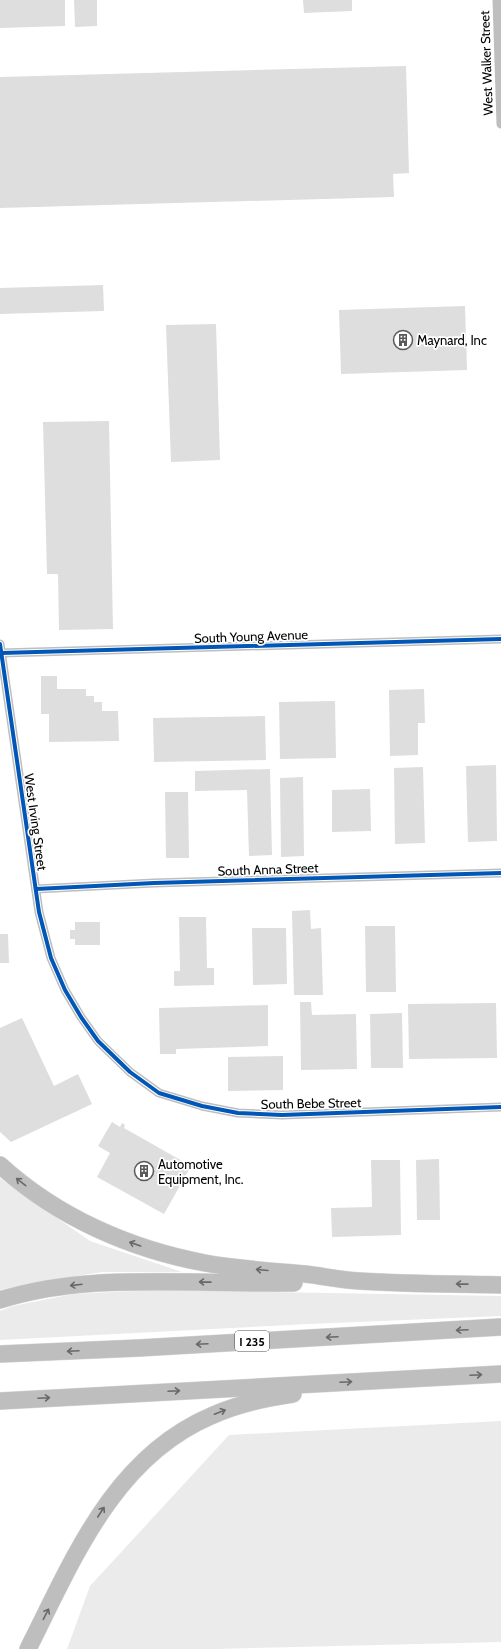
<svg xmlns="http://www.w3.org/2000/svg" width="501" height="1649" font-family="Cabin,sans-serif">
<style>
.green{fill:#ebebeb}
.building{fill:#dedede}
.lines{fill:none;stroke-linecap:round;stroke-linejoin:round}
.motorway-casing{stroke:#dbdbdb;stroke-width:18}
.minor{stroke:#bebebe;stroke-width:9}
.motorway{stroke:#bebebe;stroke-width:17}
.cycleway-casing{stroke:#fff;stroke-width:6}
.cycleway{stroke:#0057b8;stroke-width:4}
.oneway{stroke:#686868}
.labels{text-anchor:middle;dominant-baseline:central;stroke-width:3.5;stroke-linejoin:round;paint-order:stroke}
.shield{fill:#fff;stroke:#4c4c4c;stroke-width:1}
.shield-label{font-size:12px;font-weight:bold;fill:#000}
.street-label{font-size:13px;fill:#000;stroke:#fff}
.poi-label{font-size:13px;fill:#000;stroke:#fff;text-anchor:start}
</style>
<rect width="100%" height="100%" fill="#fff"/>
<g class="green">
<path d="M0,1178l90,63 92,31h-79l-62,9 -41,9z"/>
<path d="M153,1290l348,6v20l-192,8 -309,16v-29l13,-5 60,-12z"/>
<path d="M501,1421v221l-286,7h-148l23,-63 139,-151z"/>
</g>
<g class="building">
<path d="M0,0h65v26l-65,2z"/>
<path d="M74,0h23v26l-22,1z"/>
<path d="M303,0h49v11l-48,2z"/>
<path d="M406,66l3,107 -16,1 1,23 -394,11v-131z"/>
<path d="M103,285l1,26 -104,3v-26z"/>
<path d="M465,306l2,64 -126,4 -2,-64z"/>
<path d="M216,324l4,136 -49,2 -5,-137z"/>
<path d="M109,421l4,208 -54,1 -1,-56h-11l-4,-152z"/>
<path d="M41,676h16v13h29v7h8v6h8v9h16l1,30 -70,1v-28h-8z"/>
<path d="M424,689l1,34h-7v32l-28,1 -1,-66z"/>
<path d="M335,701l1,57 -56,1 -1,-57z"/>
<path d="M265,716l1,44 -112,2 -1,-44z"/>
<path d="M496,765l1,76 -29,1 -2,-76z"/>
<path d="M423,767l2,76 -30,1 -1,-76z"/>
<path d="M270,769l2,86 -23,1 -2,-66 -52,1v-20z"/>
<path d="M303,777l1,79 -23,1 -1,-79z"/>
<path d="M370,789l1,42 -39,1v-42z"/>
<path d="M165,792h23l1,66h-23z"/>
<path d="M310,910l1,19 10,-1 2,67h-29l-2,-84z"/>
<path d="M179,917h27l1,51h7v17l-40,1v-15h6z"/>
<path d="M75,922h25v23h-25v-6h-5v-9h5z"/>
<path d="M365,926h30l1,66h-30z"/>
<path d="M252,928h34l1,56 -34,1z"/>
<path d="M0,934h8l1,29h-9z"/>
<path d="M300,1002h11l1,13 44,-1 1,55 -56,1z"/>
<path d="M496,1003l1,55 -88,1 -1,-55z"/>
<path d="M268,1005v41l-92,3v5h-16l-1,-46z"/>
<path d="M402,1013l1,55h-32l-1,-54z"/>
<path d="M22,1018l32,68 24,-12 14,30 -81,38 -11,-10v-104z"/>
<path d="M283,1056v34l-55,1v-34z"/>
<path d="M112,1122l8,5 2,-4 3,2 -1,3 67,38 -27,48 -67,-37 13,-24 -12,-7z"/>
<path d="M439,1159l1,61h-23l-1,-60z"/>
<path d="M371,1160h29l1,75 -69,2 -1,-29 41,-1z"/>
</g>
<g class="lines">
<defs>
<g id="motorway">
<path d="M0,1165c57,52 130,84 205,98 33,6 67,8 100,11 18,2 36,6 54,7 47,3 95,3 142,4"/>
<path d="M0,1300c64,-20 130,-19 197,-18 32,1 65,1 97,1"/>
<path d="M0,1354l139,-6 362,-21"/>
<path d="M0,1401l501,-27"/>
<path d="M28,1649c45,-89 85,-191 183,-233 26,-12 54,-18 82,-22"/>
</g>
</defs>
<use href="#motorway" class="motorway-casing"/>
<g class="minor">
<path d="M497,0l4,124"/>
<path d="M0,644l39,268 12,46 14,32 16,27 17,24 32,31 29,21 43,13 36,7 44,2 219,-8"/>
<path d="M1,653l500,-14"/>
<path d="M36,889l118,-6 347,-10"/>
</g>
<use href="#motorway" class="motorway"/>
<defs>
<g id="cycleway">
<path d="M0,644l39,268 12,46 14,32 16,27 17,24 32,31 29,21 43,13 36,7 44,2 219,-8"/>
<path d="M1,653l500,-14"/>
<path d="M36,889l118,-6 347,-10"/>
</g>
</defs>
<use href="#cycleway" class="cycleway-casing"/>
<use href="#cycleway" class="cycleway"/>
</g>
<defs><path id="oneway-shaft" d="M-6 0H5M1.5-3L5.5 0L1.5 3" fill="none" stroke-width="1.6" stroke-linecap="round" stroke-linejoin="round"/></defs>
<g class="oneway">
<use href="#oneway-shaft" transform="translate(21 1182) rotate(-142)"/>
<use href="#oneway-shaft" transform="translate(135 1244) rotate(-161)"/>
<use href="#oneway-shaft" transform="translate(262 1270) rotate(-175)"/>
<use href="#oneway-shaft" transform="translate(205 1282) rotate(-179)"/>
<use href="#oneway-shaft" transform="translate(462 1284) rotate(-179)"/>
<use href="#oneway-shaft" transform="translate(76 1285) rotate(173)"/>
<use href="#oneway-shaft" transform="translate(462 1330) rotate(177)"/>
<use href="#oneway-shaft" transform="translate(332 1337) rotate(177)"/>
<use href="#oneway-shaft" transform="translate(202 1344) rotate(177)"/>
<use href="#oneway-shaft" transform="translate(73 1351) rotate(177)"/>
<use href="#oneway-shaft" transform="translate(476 1375) rotate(-3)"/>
<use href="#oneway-shaft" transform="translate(346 1382) rotate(-3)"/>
<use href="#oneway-shaft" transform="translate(174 1391) rotate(-3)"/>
<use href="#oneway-shaft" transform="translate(44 1398) rotate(-3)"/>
<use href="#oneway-shaft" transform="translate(220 1412) rotate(-21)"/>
<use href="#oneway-shaft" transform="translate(101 1512) rotate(-57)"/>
<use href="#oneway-shaft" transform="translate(46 1614) rotate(-63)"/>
</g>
<defs>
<symbol id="building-ring" viewBox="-11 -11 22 22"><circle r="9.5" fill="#fff" stroke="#595959" stroke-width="1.5"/><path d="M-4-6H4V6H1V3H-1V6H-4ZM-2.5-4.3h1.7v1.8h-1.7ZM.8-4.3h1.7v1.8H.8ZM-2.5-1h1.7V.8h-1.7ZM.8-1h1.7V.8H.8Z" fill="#595959"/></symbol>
</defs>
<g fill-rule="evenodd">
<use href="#building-ring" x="392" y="329" width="22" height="22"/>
<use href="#building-ring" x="133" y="1160" width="22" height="22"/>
</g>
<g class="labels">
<rect class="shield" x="235" y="1331" width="34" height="20" rx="3"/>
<g class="shield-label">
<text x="252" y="1341">I 235</text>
</g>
<g class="street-label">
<text transform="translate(486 63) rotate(-92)">West Walker Street</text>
<text transform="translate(251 636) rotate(-2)">South Young Avenue</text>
<text transform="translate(36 822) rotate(82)">West Irving Street</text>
<text transform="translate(268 869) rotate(-2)">South Anna Street</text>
<text transform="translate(311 1103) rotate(-1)">South Bebe Street</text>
</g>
<g class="poi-label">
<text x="417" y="340">Maynard, Inc</text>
<text x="158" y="1164">Automotive<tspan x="158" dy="15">Equipment, Inc.</tspan></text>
</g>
</g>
</svg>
